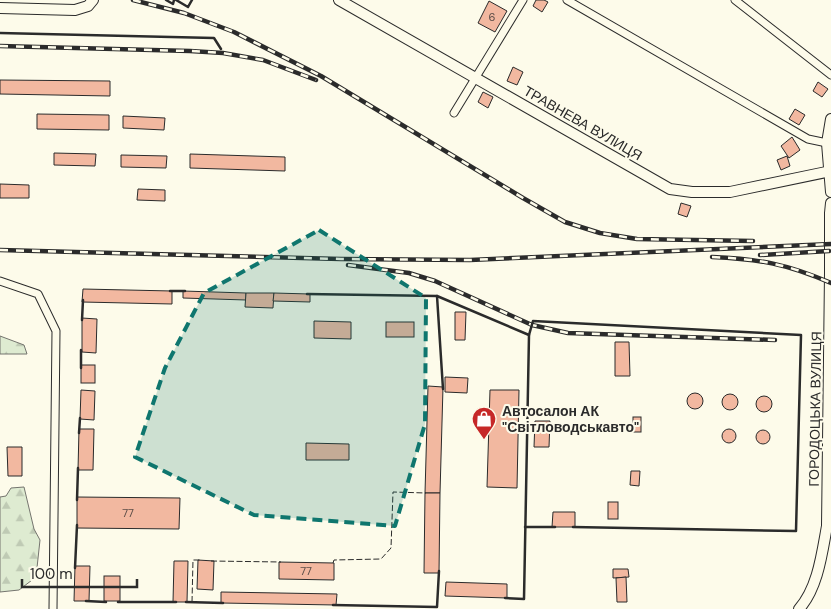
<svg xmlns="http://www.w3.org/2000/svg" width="831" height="609" font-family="'DM Sans',sans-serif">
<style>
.forest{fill:url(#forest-firs);stroke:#74746e}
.building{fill:#f2b8a0;stroke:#2b2b2b}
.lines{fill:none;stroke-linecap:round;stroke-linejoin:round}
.street-casing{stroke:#2b2b2b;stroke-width:9}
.secondary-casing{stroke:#2b2b2b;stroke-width:12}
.street{stroke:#fdfbea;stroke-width:7}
.secondary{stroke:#fdfbea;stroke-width:10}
.rail-casing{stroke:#2b2b2b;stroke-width:4.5}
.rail{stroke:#fdfbea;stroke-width:2.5;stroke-dasharray:8;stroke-linecap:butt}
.fence{stroke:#2b2b2b;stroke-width:1;stroke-dasharray:6 2.5;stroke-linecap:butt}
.wall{stroke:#2b2b2b;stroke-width:2.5}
.marked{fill:#0f766e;fill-opacity:0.2;stroke:#0f766e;stroke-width:4;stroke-dasharray:10 6;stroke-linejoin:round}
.labels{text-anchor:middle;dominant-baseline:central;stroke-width:4;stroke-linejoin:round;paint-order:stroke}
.number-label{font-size:11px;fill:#5d4e48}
.street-label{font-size:14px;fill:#2b2b2b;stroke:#fdfbea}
.poi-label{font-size:14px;font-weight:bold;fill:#2b2b2b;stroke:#fdfbea;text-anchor:start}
</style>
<defs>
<pattern id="forest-firs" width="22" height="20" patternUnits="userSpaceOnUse" patternTransform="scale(1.25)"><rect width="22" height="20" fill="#deebd1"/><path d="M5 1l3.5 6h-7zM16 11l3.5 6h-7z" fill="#bfcab4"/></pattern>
</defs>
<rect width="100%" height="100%" fill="#fdfbea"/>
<g class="forest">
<path d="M0,336l24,9 3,9h-27z"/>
<path d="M24,487l10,42 6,11 -4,37 -17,13 -19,2v-95l6,-1 5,-8z"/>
</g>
<g class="building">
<path d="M536,0h8l4,2 -6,10 -9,-6z"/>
<path d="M489,1l18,10 -12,21 -17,-9z"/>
<path d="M513,67l10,5 -6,13 -10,-4z"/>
<path d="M0,80l110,1v15l-110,-2z"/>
<path d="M818,82l10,7 -6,8 -9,-6z"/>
<path d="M483,92l10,5 -5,11 -10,-6z"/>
<path d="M795,109l10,6 -6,10 -10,-6z"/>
<path d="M37,114l72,1v15l-72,-1z"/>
<path d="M123,116l42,2 -1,12 -41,-2z"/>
<path d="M792,137l8,13 -11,8 -8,-12z"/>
<path d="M54,153l42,1 -1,12 -41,-1z"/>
<path d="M190,154l95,3v14l-95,-3z"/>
<path d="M121,155l46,1 -1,12 -45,-1z"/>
<path d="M787,156l3,10 -9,4 -4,-10z"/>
<path d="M0,184l29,1v13h-29z"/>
<path d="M138,189l27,1v11l-28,-1z"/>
<path d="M681,203l10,3 -4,11 -9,-3z"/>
<path d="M83,289l89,2v13l-90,-2z"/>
<path d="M183,291l63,2v7l-63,-2z"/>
<path d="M246,293h28l-1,15 -28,-1z"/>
<path d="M274,293l36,1v8l-37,-1z"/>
<path d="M455,312h11l-1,28h-10z"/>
<path d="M82,318l15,1 -1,34 -14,-1z"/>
<path d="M314,321l37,1v17l-37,-1z"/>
<rect x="386" y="322" width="28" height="15"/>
<path d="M615,342h14l1,34h-15z"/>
<rect x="81" y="365" width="14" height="18"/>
<path d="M445,377l23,1 -1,15 -22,-1z"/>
<path d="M428,386l15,1 -3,106h-15z"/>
<path d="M81,390l14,1 -1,29 -14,-1z"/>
<path d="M490,390h29l-2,98 -30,-1z"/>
<circle cx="695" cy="401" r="8"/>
<circle cx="730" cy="402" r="8"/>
<circle cx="764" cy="404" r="8"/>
<rect x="633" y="417" width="8" height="15"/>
<path d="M535,421h15l-1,26h-15z"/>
<path d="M79,429h15l-1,41h-15z"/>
<circle cx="729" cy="436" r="7"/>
<circle cx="763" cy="437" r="7"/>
<path d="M306,443l43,1v16h-43z"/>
<path d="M7,447h15v29h-14z"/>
<path d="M631,471h9l-1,15 -9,-1z"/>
<path d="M425,493h15l-1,80h-15z"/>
<path d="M77,497l103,1 -1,31 -102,-1z"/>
<rect x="608" y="502" width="10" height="17"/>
<path d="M553,512h22v15h-23z"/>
<path d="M198,560l16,1 -1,29 -16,-1z"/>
<path d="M174,561h14l-1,41h-14z"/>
<path d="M279,562l55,1v17l-55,-1z"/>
<path d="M75,566h15l-1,35h-15z"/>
<path d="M613,569h15l1,8 -16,1z"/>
<rect x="104" y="576" width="16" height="25"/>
<path d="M626,577l1,25h-10l-1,-24z"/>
<path d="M446,582l61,2v14l-62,-2z"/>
<path d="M221,592l116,2 -1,11 -115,-2z"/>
</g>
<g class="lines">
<defs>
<g id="street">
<path d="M567,0l241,139 19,4"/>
<path d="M735,0l96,75"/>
<path d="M454,113l69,-113"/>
<path d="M0,281l38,13 18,37 -3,278"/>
</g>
<g id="secondary">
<path d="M339,0l331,189 22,3h38l101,-21"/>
<path d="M0,8l75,2 13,-4 5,-6"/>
<path d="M831,119l-4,24 4,49"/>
<path d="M799,609c19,-21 23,-56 28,-83l3,-253v-60l1,-10"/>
</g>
</defs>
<use href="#street" class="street-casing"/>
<use href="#secondary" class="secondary-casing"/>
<use href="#street" class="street"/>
<use href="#secondary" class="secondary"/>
<defs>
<g id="rail">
<path d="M133,0l51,13 50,19 87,44 202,122 42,24 35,11 37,6 116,2"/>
<path d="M0,46l190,5 33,2 40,7 53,20"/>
<path d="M0,250l341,9 129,1 361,-16"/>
<path d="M760,255l69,-4"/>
<path d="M712,257c48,2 75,7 119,26"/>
<path d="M348,265l61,8 26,8 97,44 36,8 207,7"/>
</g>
</defs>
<use href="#rail" class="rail-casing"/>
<use href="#rail" class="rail"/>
<g class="fence">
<path d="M211,561l70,1"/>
<path d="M333,563l1,-3 47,-1 10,-11 2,-56 33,1"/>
<path d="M192,602l1,-42h8"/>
</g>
<g class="wall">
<path d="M166,0l7,4 1,-4"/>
<path d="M176,0l12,7 4,-7"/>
<path d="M0,33l214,5 7,11"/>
<path d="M170,291h15"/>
<path d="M307,294l130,2 92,39"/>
<path d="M437,296l6,93"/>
<path d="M82,320l1,-20"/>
<path d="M81,368v-18"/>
<path d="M79,433l1,-15"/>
<path d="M77,500l1,-32"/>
<path d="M525,527h30"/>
<path d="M75,568l2,-43"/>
<path d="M505,598l19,1 5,-264 4,-14 268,14 -5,196 -223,-4"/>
<path d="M86,601l20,1"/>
<path d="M118,602h58"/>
<path d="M186,602l37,1"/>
<path d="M333,605l104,2 2,-36"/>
</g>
</g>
<path class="marked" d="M319,230l107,68 -1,126 -30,102 -141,-11 -119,-58 30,-89 39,-75z"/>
<defs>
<symbol id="shop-pin" viewBox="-11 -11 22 30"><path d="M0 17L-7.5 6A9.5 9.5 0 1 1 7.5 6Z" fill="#c62828" stroke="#fdfbea"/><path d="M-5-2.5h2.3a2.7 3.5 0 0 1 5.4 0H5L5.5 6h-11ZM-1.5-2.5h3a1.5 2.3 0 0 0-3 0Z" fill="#fff"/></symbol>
</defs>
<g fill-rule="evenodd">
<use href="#shop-pin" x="470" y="405" width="28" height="38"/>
</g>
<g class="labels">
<g class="number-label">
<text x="492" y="17">6</text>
<text x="128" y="513">77</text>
<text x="306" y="571">77</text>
</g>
<g class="street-label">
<text transform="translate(583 123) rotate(30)">ТРАВНЕВА ВУЛИЦЯ</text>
<text transform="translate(815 409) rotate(-89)">ГОРОДОЦЬКА ВУЛИЦЯ</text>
</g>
<g class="poi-label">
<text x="502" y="411">Автосалон АК<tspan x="502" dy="16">"Світловодськавто"</tspan></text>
</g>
</g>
<path d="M22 579v8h115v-8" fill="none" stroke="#2b2b2b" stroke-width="2.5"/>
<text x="30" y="579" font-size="15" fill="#2b2b2b" stroke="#fdfbea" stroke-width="4" paint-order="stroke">100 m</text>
</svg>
